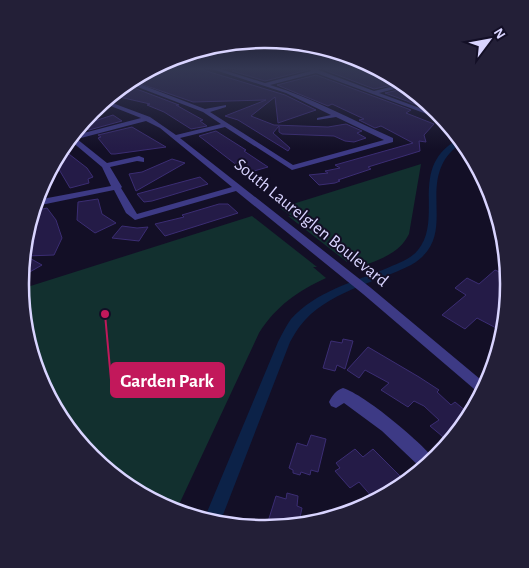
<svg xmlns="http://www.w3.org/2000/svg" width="529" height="568" font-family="'Alegreya Sans',sans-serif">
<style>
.green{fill:#12302f}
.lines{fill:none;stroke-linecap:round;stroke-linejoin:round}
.canal{fill:#0c2248;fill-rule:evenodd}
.building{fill:#241b47;stroke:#3b2d73}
.minor{fill:#3d3a85;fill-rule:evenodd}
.labels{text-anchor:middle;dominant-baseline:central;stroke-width:4;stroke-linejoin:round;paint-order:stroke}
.street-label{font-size:18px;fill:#d9d4ff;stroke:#130f26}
.rim{fill:none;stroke:#d9d4ff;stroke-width:2.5}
.leader{fill:none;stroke:#c2185b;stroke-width:2}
.callout-dot{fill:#c2185b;stroke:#130f26;stroke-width:2}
.callout{fill:#c2185b;stroke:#c2185b;stroke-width:2}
.callout-label{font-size:19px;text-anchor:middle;font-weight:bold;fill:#fff}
</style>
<rect width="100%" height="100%" fill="#130f26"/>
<g class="green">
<path d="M421,164l-12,70c-10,20 -29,25 -49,33l-13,-10v5l-59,-46 5,1 -13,-9z"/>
<path d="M252,216l65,51h-4l13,11c-28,13 -50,28 -67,55l-83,178 -5,-1 -80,-53 -52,-80 -18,-88z"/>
</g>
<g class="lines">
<path class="canal" d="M457,140l3,4c-8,6 -14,12 -18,21 -16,34 12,75 -31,100 -36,18 -85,27 -111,61 -4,5 -7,11 -10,16l-69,178 -16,-3 73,-175c4,-8 8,-16 13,-23 24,-27 62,-37 94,-50 11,-5 25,-9 33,-19 26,-32 -10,-82 39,-110z"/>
</g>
<g class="building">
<path d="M158,69h42l85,26 31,15 -38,13 -3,-26 -24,19 23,9 54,2 18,-3 16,7 -5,2 9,5 -12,4 -9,-1 -11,-5 -52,-2 -3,-2v-6l-6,7 17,15 -2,3 -50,-31 -13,-4 41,-16 -73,2 -58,-20 -1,6 45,17h-3l27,15 -3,1 7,5 -16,3 -27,-17 -17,-7 3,-1 -35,-8 32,-22z"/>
<path d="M237,69h70l1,1 -43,11 -33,-10z"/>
<path d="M322,69h53l18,12 -6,2 5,2 -18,4z"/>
<path d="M316,75l95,35 -5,3 28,11 -10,11 2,7 -7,-1 1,10 -52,16 3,2 -33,11 2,1 -5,2 -16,2 -10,-10 19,-2 -3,-2 15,-3 -5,-3 78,-22 -32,-17 -6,2 -16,-8 5,-1 -32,-15 -4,2 -51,-21z"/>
<path d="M403,89l20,13v5l-38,-14z"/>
<path d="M113,115l9,6 -33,9 -7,-5z"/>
<path d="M132,127l34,20 -51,7h-4l-13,-16 3,-1 -3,-2z"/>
<path d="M216,131l30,19 -2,1 24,16 -21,6 -48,-37z"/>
<path d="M65,151l22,17 6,9 -5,2 1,4 -19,5 -13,-22z"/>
<path d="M172,159l13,4 -49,28 -7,-17 13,-2z"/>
<path d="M200,177l8,7 -56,17 -8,1 -7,-8z"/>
<path d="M98,199l4,15 14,9 -21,10 -18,-13 1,-18z"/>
<path d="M219,204h9l10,9 -73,23 -10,-12 29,-7 -2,-2z"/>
<path d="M47,208l9,12 6,18 -8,17 -28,1 8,-14 -3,-13 4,-18z"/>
<path d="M122,226l15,2 11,-1 -9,14 -27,-3z"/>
<path d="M26,256l16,9 -21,12 2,-8z"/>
<path d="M495,270l12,5 2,9 -9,46 -23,-12 -12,11 -23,-14 24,-20 -11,-7 12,-10 12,6z"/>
<path d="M343,339l10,2 -8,28 -8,-4 -2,6 -12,-3 8,-27 11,2z"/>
<path d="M368,347l51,30 20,13 -2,2 14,13 4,-3 12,10 -19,29 -18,-15 9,-6 -15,-14 -10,-5 -6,6 -27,-17 8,-7 -24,-13 -6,8 -12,-8z"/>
<path d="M311,435l15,4 -8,33 -7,-2 -1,5 -9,-3 -1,3 -7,-2v-3l-4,-2 8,-25 10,3z"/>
<path d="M355,449l8,8 10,-8 29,29 -28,21 -15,-17 -9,6 -15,-17 5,-3 -4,-5z"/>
<path d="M287,493l11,3 -1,10 5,2 -3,14 -33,6 10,-32 10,3z"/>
</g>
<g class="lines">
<g class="minor">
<path d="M212,69h8l45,14 46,-12 -2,-2h7l58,22 24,-6 4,2 -23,6 57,21v2h-4l-116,-43 -46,12c43,13 82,35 123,53v4l-101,28 -67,-43 -45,11 191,150 115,96 -6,10 -117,-100 -127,-103 -101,29 -9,-7 -12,-23 -78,16 1,-6 74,-14 -9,-19 -31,-26 5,-6 65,-17 -38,-15 4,-2 43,16 26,18 45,-11 -18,-12 -68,-26 2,-3 68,26 21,-4v2l-16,5 83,53 91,-25 -48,-23 -19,3v-2l14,-3 -45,-22zM146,121l14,7 72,59 -95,27 -16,-26 1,-1 -12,-20 27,-6 7,1v-4l-5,-2 -32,7 -30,-24z"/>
<path d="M343,388c22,7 77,53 91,71l-13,9 -39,-37 -38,-28 -8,5 -5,-2 -2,-4c3,-6 7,-12 14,-14z"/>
</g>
</g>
<linearGradient id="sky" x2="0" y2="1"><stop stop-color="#0a0815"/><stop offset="0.46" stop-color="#333752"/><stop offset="1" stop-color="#333752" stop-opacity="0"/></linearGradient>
<rect width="529" height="149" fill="url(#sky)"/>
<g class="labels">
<g class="street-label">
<text transform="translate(311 223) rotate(39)">South Laurelglen Boulevard</text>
</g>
</g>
<path d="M0 0H529V568H0ZM264 48H265A235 235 0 0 1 500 283V285A235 235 0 0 1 265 520H264A235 235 0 0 1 29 285V283A235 235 0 0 1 264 48Z" fill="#231f37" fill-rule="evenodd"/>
<path class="rim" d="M264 48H265A235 235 0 0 1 500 283V285A235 235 0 0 1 265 520H264A235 235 0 0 1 29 285V283A235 235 0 0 1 264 48Z"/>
<path class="leader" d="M105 314L111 380"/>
<circle class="callout-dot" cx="105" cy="314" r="5"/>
<rect class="callout" x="111" y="363" width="113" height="34" rx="5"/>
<g class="callout-label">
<text x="167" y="387">Garden Park</text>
</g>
<g transform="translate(489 40) rotate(58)" stroke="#130f26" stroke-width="4" paint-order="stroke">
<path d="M0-4L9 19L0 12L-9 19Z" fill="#d9d4ff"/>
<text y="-8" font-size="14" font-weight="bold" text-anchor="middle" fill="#d9d4ff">N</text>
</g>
</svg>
